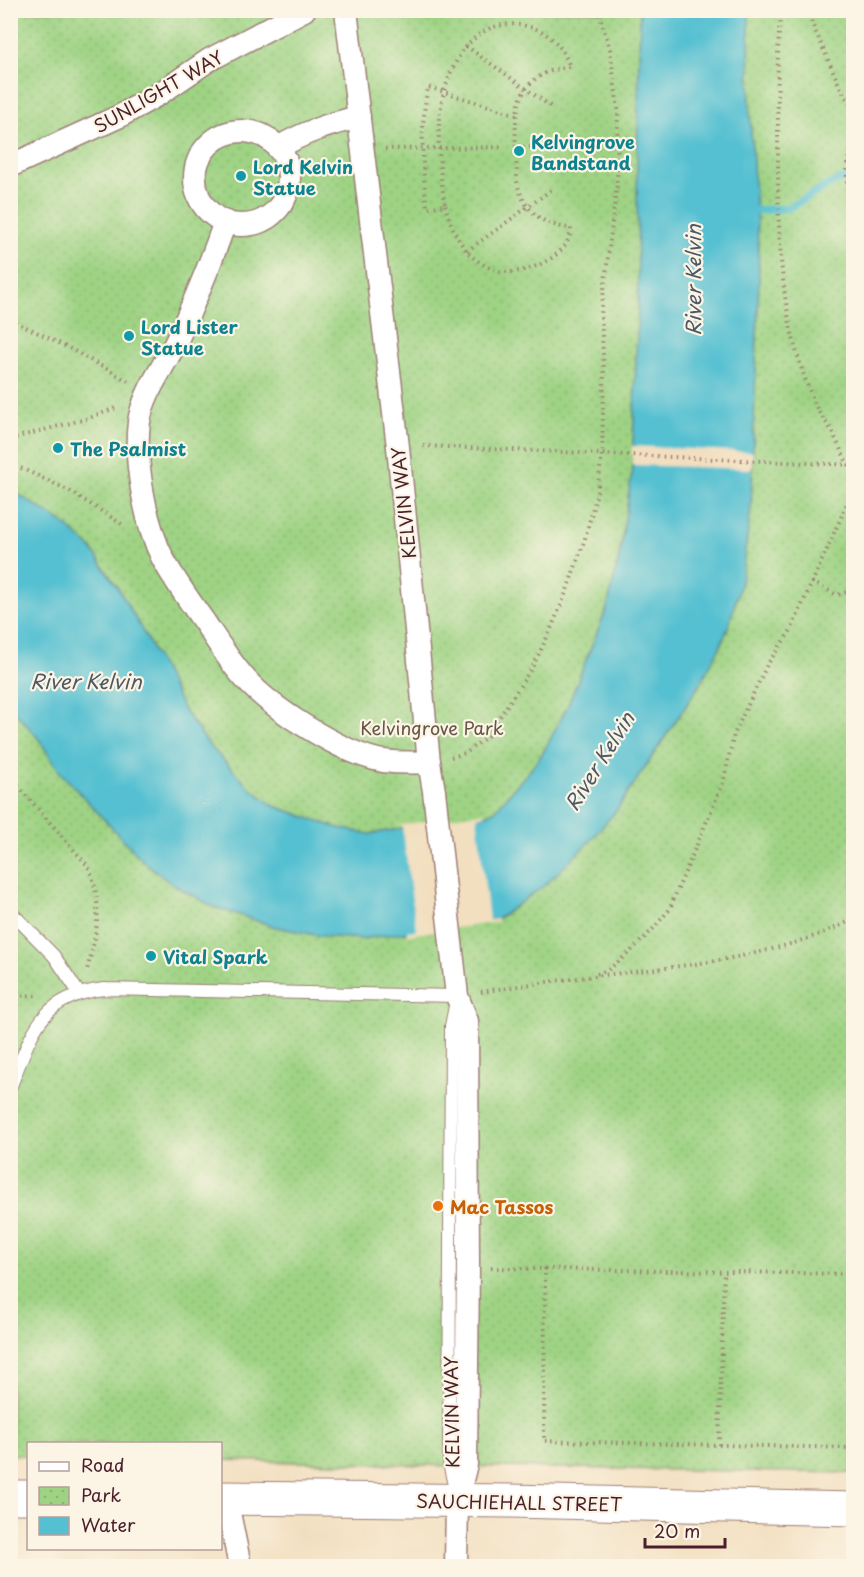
<svg xmlns="http://www.w3.org/2000/svg" width="864" height="1577" font-family="'Playpen Sans',sans-serif">
<style>
.park{fill:url(#park-dots);stroke:#747958;stroke-width:1.5}
.water{fill:#55c0d1;stroke:#50707e;stroke-width:1.5}
.pier{fill:#f2dfc0}
.lines{fill:none;stroke-linecap:round;stroke-linejoin:round}
.stream{stroke:#55c0d1;stroke-width:8}
.lane-casing{stroke:#9e7f76;stroke-width:14}
.street-casing{stroke:#9e7f76;stroke-width:25}
.secondary-casing{stroke:#9e7f76;stroke-width:35}
.path{stroke:#9e7f76;stroke-width:4;stroke-dasharray:1.5 4.5;stroke-linecap:butt}
.lane{stroke:#fff;stroke-width:12}
.street{stroke:#fff;stroke-width:22}
.secondary{stroke:#fff;stroke-width:33}
.culture-dot{fill:#0f9aa8;stroke:#fcf5e5;stroke-width:2}
.food-dot{fill:#e8710a;stroke:#fcf5e5;stroke-width:2}
.labels{text-anchor:middle;dominant-baseline:central;stroke-width:4.5;stroke-linejoin:round;paint-order:stroke}
.street-label{font-size:18px;fill:#4a1f2b;stroke:#fcf5e5}
.culture-label{font-size:18px;font-weight:bold;fill:#0d838f;stroke:#fcf5e5;text-anchor:start}
.park-label{font-size:18px;fill:#645546;stroke:#fcf5e5}
.food-label{font-size:18px;font-weight:bold;fill:#c56008;stroke:#fcf5e5;text-anchor:start}
.water-label{font-size:20px;font-style:italic;fill:#4e5765;stroke:#fcf5e5}
</style>
<defs>
<pattern id="park-dots" width="8" height="8" patternUnits="userSpaceOnUse" patternTransform="scale(1.5)"><rect width="8" height="8" fill="#9fd384"/><path d="M2 2h.1M6 6h.1" fill="none" stroke="#8ab572" stroke-width="1.8" stroke-linecap="round"/></pattern>
</defs>
<rect width="100%" height="100%" fill="#fcf5e5"/>
<filter id="ink" filterUnits="userSpaceOnUse"><feTurbulence type="fractalNoise" baseFrequency=".0167" numOctaves="2"/><feDisplacementMap in="SourceGraphic" scale="12" xChannelSelector="R" yChannelSelector="G"/><feConvolveMatrix kernelMatrix="1 2 1 2 8 2 1 2 1" color-interpolation-filters="sRGB"/></filter>
<filter id="wash" filterUnits="userSpaceOnUse"><feTurbulence type="fractalNoise" baseFrequency=".008" numOctaves="4" result="noise"/><feDisplacementMap in="SourceGraphic" scale="24" xChannelSelector="R" yChannelSelector="G"/><feGaussianBlur stdDeviation="1.35" result="paint"/><feColorMatrix in="noise" values="0 0 0 0 0 0 0 0 0 0 0 0 0 0 0 0 0 1.4 0 .05"/><feComposite in="paint" operator="in"/></filter>
<g filter="url(#wash)">
<rect width="100%" height="100%" fill="#f2dfc0"/>
<path class="park" d="M11,11h842v1462l-353,-6 -279,-7 -1,-16h-192v11h-17z"/>
<path class="water" d="M640,11h109l1,103 8,129 1,36 -8,228 -10,75 -12,43 -9,22 -23,42 -81,122 -28,32 -44,43 -47,33 -135,20 -41,-3 -45,-9 -65,-21 -42,-24 -26,-21 -83,-89 -22,-34 -22,-25h-5l-1,-224 52,33 29,26 27,40 28,49 39,75 25,34 40,42 24,18 61,21 34,7 116,-19 9,-4 37,-42 13,-18 24,-46 39,-97 12,-50 13,-85 6,-169 -1,-142z"/>
<g class="pier">
<path d="M632,446l121,6 -1,17 -120,-4z"/>
<path d="M485,812v3l-8,2 12,103 8,-1v3l-90,13v-4l9,-1 -14,-104h-7z"/>
</g>
<g class="lines">
<path class="stream" d="M748,211l40,-3 48,-27 18,-4"/>
</g>
</g>
<g filter="url(#ink)">
<g class="lines">
<defs>
<g id="lane">
<path d="M10,911l44,45 25,37"/>
<path d="M10,1088c22,-54 28,-91 94,-99l353,7 -6,30 -2,437 6,27"/>
</g>
<g id="street">
<path d="M346,10l52,437 31,315 5,29 23,205 10,25 1,246 -2,197 -9,36 -1,66"/>
<circle cx="242" cy="178" r="47"/>
<path d="M278,148c26,-16 52,-24 81,-31"/>
<path d="M10,166l110,-50 39,-22 50,-34 95,-50"/>
<path d="M225,222c-14,40 -30,79 -48,118 -12,25 -34,53 -38,82 -5,39 6,101 24,137 12,22 27,43 42,64 14,21 28,44 46,62 28,28 93,69 132,76 16,2 30,2 46,1"/>
<path d="M226,1498l14,68"/>
</g>
<g id="secondary">
<path d="M10,1497h18"/>
<path d="M220,1498l290,3 344,8"/>
</g>
</defs>
<use href="#lane" class="lane-casing"/>
<use href="#street" class="street-casing"/>
<use href="#secondary" class="secondary-casing"/>
<g class="path">
<path d="M781,10c-5,42 -3,86 -3,128 0,81 -1,165 28,243 4,11 8,23 14,33 5,8 12,15 15,23 6,13 11,25 19,37"/>
<path d="M806,10l35,79 13,22"/>
<path d="M466,46l87,62"/>
<path d="M854,140c-9,24 -10,42 0,66"/>
<path d="M517,147h34"/>
<path d="M385,149l119,-2"/>
<path d="M445,205c6,22 16,46 36,58 8,5 16,9 26,9 24,0 63,-16 64,-44 -29,-2 -49,-19 -54,-47 0,-51 -15,-106 53,-114 -8,-22 -21,-36 -44,-41 -54,-12 -80,42 -86,87 -3,29 0,63 5,92l-18,3c-5,-41 -7,-81 1,-121l89,28"/>
<path d="M467,251l87,-63"/>
<path d="M10,319l59,29 59,33"/>
<path d="M10,439l79,-21 27,-10"/>
<path d="M423,446l431,19"/>
<path d="M10,463l58,27 57,36"/>
<path d="M812,582l25,13 17,-5"/>
<path d="M451,757l15,-4 21,-17 46,-70 17,-35 16,-38 18,-51 13,-49 5,-39 2,-79 -3,-61 16,-131 1,-74 -8,-60 -12,-39"/>
<path d="M10,777l78,89c16,38 9,66 -1,104"/>
<path d="M597,974l11,-4 23,-19 22,-22 16,-19 54,-127 11,-49 33,-69 24,-35 63,-142"/>
<path d="M481,992c47,-8 94,-14 141,-19 79,-9 160,-18 232,-54"/>
<path d="M10,996l30,-1"/>
<path d="M491,1268l363,6"/>
<path d="M545,1268l-1,173 310,7"/>
<path d="M719,1445l5,-173"/>
</g>
<use href="#lane" class="lane"/>
<use href="#street" class="street"/>
<use href="#secondary" class="secondary"/>
</g>
</g>
<g class="culture-dot">
<circle cx="519" cy="151" r="6"/>
<circle cx="241" cy="176" r="6"/>
<circle cx="129" cy="336" r="6"/>
<circle cx="58" cy="448" r="6"/>
<circle cx="151" cy="956" r="6"/>
</g>
<circle class="food-dot" cx="438" cy="1206" r="6"/>
<g class="labels">
<g class="street-label">
<text transform="translate(158 91) rotate(-30)">SUNLIGHT WAY</text>
<text transform="translate(403 503) rotate(-96)">KELVIN WAY</text>
<text transform="translate(451 1412) rotate(-91)">KELVIN WAY</text>
<text transform="translate(519 1502) rotate(1)">SAUCHIEHALL STREET</text>
</g>
<g class="culture-label">
<text x="531" y="141">Kelvingrove<tspan x="531" dy="21">Bandstand</tspan></text>
<text x="253" y="166">Lord Kelvin<tspan x="253" dy="21">Statue</tspan></text>
<text x="141" y="326">Lord Lister<tspan x="141" dy="21">Statue</tspan></text>
<text x="70" y="448">The Psalmist</text>
<text x="163" y="956">Vital Spark</text>
</g>
<g class="park-label">
<text x="432" y="727">Kelvingrove Park</text>
</g>
<g class="food-label">
<text x="450" y="1206">Mac Tassos</text>
</g>
<g class="water-label">
<text transform="translate(693 280) rotate(-90)">River Kelvin</text>
<text x="86" y="681">River Kelvin</text>
<text transform="translate(599 761) rotate(-58)">River Kelvin</text>
</g>
</g>
<rect width="864" height="1577" fill="none" stroke="#fcf5e5" stroke-width="36"/>
<rect x="27" y="1442" width="195" height="108" fill="#fcf5e5" stroke="#b59f9b" stroke-width="1.5"/>
<rect x="39" y="1462" width="30" height="9" fill="#ffffff" stroke="#b59f9b" stroke-width="1.5"/>
<text x="81" y="1472" font-size="18" fill="#4a1f2b">Road</text>
<rect x="39" y="1487" width="30" height="18" fill="url(#park-dots)" stroke="#b59f9b" stroke-width="1.5"/>
<text x="81" y="1502" font-size="18" fill="#4a1f2b">Park</text>
<rect x="39" y="1517" width="30" height="18" fill="#55c0d1" stroke="#b59f9b" stroke-width="1.5"/>
<text x="81" y="1532" font-size="18" fill="#4a1f2b">Water</text>
<path d="M645 1538v9h80v-9" fill="none" stroke="#4a1f2b" stroke-width="3"/>
<text x="654" y="1538" font-size="18" fill="#4a1f2b" stroke="#fcf5e5" stroke-width="4.5" paint-order="stroke">20 m</text>
</svg>
